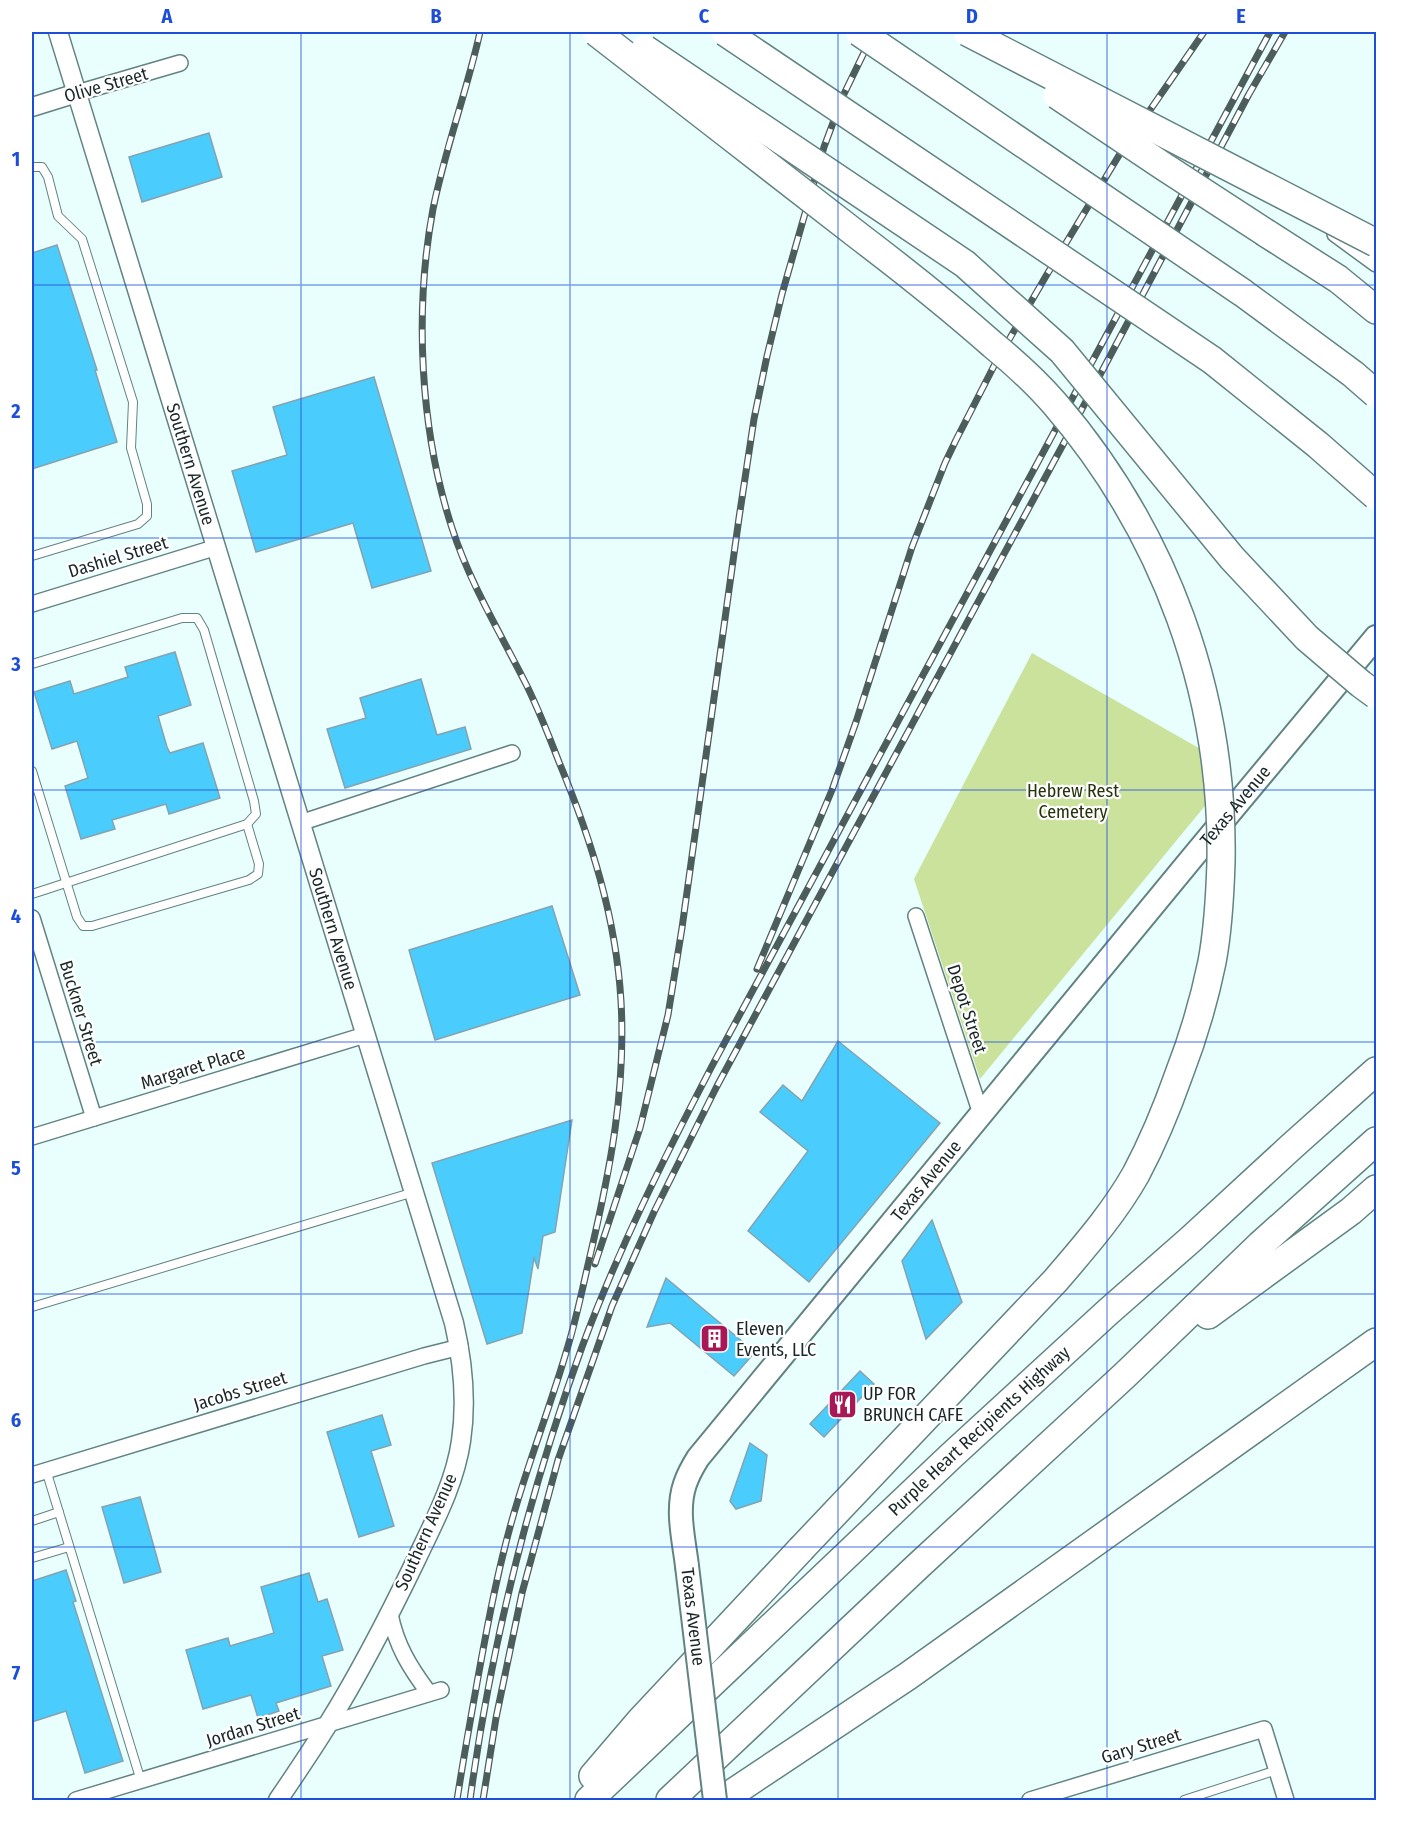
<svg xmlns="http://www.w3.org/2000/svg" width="1408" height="1832" font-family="'Fira Sans Condensed',sans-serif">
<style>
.green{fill:#cae29c}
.building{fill:#4acdfc;stroke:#84a2af;stroke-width:1.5}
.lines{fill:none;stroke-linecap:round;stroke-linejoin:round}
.service-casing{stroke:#618381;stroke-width:10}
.minor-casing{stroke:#618381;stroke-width:18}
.tertiary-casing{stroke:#618381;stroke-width:21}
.primary-casing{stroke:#618381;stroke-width:26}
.motorway-casing{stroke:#618381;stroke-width:30}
.service{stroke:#fff;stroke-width:8}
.minor{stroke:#fff;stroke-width:15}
.tertiary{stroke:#fff;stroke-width:18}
.primary{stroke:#fff;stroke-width:22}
.motorway{stroke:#fff;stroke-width:27}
.rail-casing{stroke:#4d5d5c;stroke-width:7}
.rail{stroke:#fff;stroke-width:4.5;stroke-dasharray:14;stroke-linecap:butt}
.primary-bridge-casing{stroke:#618381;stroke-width:26;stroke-linecap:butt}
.motorway-bridge-casing{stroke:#618381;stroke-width:30;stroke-linecap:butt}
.primary-bridge{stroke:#fff;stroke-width:22}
.motorway-bridge{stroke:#fff;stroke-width:27}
.grid{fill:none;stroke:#1d4ed8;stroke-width:1.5;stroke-opacity:0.55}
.labels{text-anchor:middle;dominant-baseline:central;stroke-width:4.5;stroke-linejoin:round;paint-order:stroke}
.street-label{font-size:18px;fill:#192727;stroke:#fff}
.park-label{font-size:18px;fill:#263209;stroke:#fff}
.poi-label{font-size:18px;fill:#192727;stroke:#fff;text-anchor:start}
.neatline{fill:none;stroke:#1d4ed8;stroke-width:2}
.grid-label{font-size:20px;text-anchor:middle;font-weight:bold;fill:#1d4ed8}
</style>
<rect width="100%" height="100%" fill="#e9fffd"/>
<path class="green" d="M1032,653l172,98 5,50 -229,278 -66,-200z"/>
<g class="building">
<path d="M209,133l13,44 -80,25 -13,-45z"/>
<path d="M57,245l40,125h-2l22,72 -85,27v-216z"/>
<path d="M374,377l57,194 -59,17 -19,-65 -97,29 -24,-81 55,-16 -14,-48z"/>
<path d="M175,652l16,53 -33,11 9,31 3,6 33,-10 17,55 -51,16 -3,-10 -54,16 3,9 -34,10 -16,-53 23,-8 -11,-37 -25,8 -18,-57 36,-11 4,13 54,-17 -3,-10z"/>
<path d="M421,679l16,56 28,-8 6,22 -126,39 -18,-59 39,-11 -6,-20z"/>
<path d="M552,906l28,89 -145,45 -26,-90z"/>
<path d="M838,1041l102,82 -131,159 -61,-51 60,-80 -48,-39 23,-27 19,16z"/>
<path d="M572,1120l-17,112 -12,4 -5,33 -4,-11 -12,75 -35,11 -55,-181z"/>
<path d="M932,1220l30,82 -36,37 -24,-78z"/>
<path d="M666,1278l89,74 -21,24 -64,-53 -23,4z"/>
<path d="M860,1371l14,13 -50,53 -14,-13z"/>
<path d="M382,1415l9,30 -20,6 23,75 -35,11 -32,-105z"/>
<path d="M750,1443l17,12 -6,46 -25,8 -6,-8z"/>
<path d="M140,1497l21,75 -37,11 -22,-76z"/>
<path d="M66,1570l10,31 -3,1 50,159 -38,12 -19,-62 -34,11v-141z"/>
<path d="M309,1573l9,29 9,-3 16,51 -21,6 9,30 -55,17 3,8 -21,7 -7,-23 -48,14 -17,-59 42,-12 2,8 44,-13 -13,-46z"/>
</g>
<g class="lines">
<defs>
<g id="service">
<path d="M32,167h10l6,10 10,39 24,23 51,163 -2,46 16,56v12l-9,8 -106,32"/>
<path d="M32,664l150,-46h15l7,12 50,171 2,13 -9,10 -215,70"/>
<path d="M32,771l45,146 6,9h9l157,-46 9,-6 1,-10 -12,-40"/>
<path d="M32,1307l382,-115"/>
<path d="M46,1470l95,311"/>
<path d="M32,1521l27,-9"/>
<path d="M32,1558l37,-11"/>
<path d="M1184,1800l93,-30"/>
</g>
<g id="minor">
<path d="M77,93l103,-30"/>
<path d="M1335,234l41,30"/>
<path d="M32,604l185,-57"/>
<path d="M300,823l212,-70"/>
<path d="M916,916l65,198"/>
<path d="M32,918l62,200"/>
<path d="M32,1137l333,-102"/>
<path d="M32,1475l392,-119 36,-9"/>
<path d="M390,1614c6,31 20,54 39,79"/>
<path d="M76,1800l365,-110"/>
<path d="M1030,1800l234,-71 22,71"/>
</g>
<g id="tertiary">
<path id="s1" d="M58,32l396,1291c9,39 13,78 7,118 -6,42 -27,81 -45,119 -27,56 -55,111 -88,164 -16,26 -33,51 -50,76"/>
<path d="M32,107l45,-14"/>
</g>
<g id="primary">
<path id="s2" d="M687,1566c-3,-26 -11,-56 -2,-82 3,-9 8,-18 13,-26l494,-600 184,-221"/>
</g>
<g id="motorway">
<path d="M1266,233l72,46 38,31"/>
<path d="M1208,1315l143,-104 25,-22"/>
<path d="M593,1776l47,-55 161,-172"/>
<path id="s3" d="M589,1800l362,-344 158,-145 81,-71 101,-93 85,-76"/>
<path d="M670,1800l248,-234 206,-190 136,-131 116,-104"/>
<path d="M722,1800l186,-124 468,-334"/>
</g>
</defs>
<use href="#service" class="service-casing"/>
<use href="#minor" class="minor-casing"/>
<use href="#tertiary" class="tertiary-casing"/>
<use href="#primary" class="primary-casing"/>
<use href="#motorway" class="motorway-casing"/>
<use href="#service" class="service"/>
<use href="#minor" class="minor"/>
<use href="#tertiary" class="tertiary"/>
<use href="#primary" class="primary"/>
<use href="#motorway" class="motorway"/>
<defs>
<g id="rail">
<path d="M757,969l75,-179 24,-68 56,-175 33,-84 11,-23 40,-78 50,-86 75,-124 83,-120"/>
<path d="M595,1264l45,-136 28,-113 14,-87 57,-410 15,-99 13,-63 15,-62 42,-147 19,-51 31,-64"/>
<path d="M457,1800c6,-39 13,-78 20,-117 11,-61 22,-121 40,-180 16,-53 36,-105 51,-157 9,-30 15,-60 22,-90 20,-86 36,-165 31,-255 -5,-84 -30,-162 -62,-239 -10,-26 -20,-51 -32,-76 -26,-52 -57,-102 -75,-158 -32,-98 -38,-217 -19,-319 12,-60 34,-118 47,-177"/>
<path d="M470,1800c21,-154 59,-307 112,-453 36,-97 82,-189 130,-281l558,-1034"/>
<path d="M483,1800l13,-82 26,-125 36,-133 54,-154 42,-94 63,-126 349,-647 183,-345 36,-62"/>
</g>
</defs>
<use href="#rail" class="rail-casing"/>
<use href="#rail" class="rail"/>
<defs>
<g id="primary-bridge">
<path id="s4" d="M687,1566l28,234"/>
</g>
<g id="motorway-bridge">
<path d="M596,32c88,68 176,137 264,205 46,35 90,70 133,108 22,18 43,37 62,59 110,128 169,289 166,458 -1,33 -3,68 -9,100 -8,39 -19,76 -33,112 -12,34 -26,68 -43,100 -22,39 -51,72 -80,106l-255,269"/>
<path d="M725,32l487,328 106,85 58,51"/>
<path d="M859,32l384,261 110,81 23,20"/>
<path d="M967,32l409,211"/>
<path d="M645,49l320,215 97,87 170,207 75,80 54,46 15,11"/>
<path d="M1057,95l106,71 103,67"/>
</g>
</defs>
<use href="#primary-bridge" class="primary-bridge-casing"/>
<use href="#motorway-bridge" class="motorway-bridge-casing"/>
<use href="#primary-bridge" class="primary-bridge"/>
<use href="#motorway-bridge" class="motorway-bridge"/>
</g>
<path class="grid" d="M301,32v1768M570,32v1768M838,32v1768M1107,32v1768M32,285h1344M32,538h1344M32,790h1344M32,1042h1344M32,1294h1344M32,1547h1344"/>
<defs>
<symbol id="building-square" viewBox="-11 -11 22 22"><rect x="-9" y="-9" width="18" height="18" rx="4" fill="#a81856" stroke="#fff"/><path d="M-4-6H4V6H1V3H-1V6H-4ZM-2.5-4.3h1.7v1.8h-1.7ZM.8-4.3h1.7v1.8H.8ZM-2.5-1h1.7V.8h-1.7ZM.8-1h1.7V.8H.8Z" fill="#fff"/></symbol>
<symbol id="restaurant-square" viewBox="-11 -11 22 22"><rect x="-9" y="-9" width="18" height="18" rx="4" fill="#a81856" stroke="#fff"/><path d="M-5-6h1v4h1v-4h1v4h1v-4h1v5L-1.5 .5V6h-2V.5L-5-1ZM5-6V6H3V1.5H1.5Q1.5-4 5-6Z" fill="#fff"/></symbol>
</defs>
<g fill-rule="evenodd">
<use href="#building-square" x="698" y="1322" width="33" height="33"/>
<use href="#restaurant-square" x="826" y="1388" width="33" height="33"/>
</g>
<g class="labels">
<g class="street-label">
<text transform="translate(106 85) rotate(-16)">Olive Street</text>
<text stroke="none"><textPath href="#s1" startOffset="452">Southern Avenue</textPath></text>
<text transform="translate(118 557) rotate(-17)">Dashiel Street</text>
<text stroke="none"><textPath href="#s2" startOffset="957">Texas Avenue</textPath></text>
<text stroke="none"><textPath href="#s1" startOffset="938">Southern Avenue</textPath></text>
<text transform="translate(967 1009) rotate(72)">Depot Street</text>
<text transform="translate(81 1013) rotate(73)">Buckner Street</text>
<text transform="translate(193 1068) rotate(-17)">Margaret Place</text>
<text stroke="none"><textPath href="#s2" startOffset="471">Texas Avenue</textPath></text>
<text transform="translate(240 1391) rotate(-17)">Jacobs Street</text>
<text stroke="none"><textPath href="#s3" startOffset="537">Purple Heart Recipients Highway</textPath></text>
<text transform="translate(426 1532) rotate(-66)">Southern Avenue</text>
<text stroke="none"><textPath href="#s4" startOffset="51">Texas Avenue</textPath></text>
<text transform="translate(253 1727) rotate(-17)">Jordan Street</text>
<text transform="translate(1141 1746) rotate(-17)">Gary Street</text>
</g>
<g class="park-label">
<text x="1073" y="791">Hebrew Rest<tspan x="1073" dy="21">Cemetery</tspan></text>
</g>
<g class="poi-label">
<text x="736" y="1329">Eleven<tspan x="736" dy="21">Events, LLC</tspan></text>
<text x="863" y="1394">UP FOR<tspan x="863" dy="21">BRUNCH CAFE</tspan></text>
</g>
</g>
<rect width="1408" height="1832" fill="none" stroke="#ffffff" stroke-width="66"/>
<rect x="33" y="33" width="1342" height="1766" class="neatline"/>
<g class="grid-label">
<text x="167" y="23">A</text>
<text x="436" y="23">B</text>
<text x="704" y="23">C</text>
<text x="972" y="23">D</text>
<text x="1241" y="23">E</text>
<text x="16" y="166">1</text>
<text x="16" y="418">2</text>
<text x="16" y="671">3</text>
<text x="16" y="923">4</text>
<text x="16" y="1175">5</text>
<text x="16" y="1427">6</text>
<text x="16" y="1680">7</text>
</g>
</svg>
